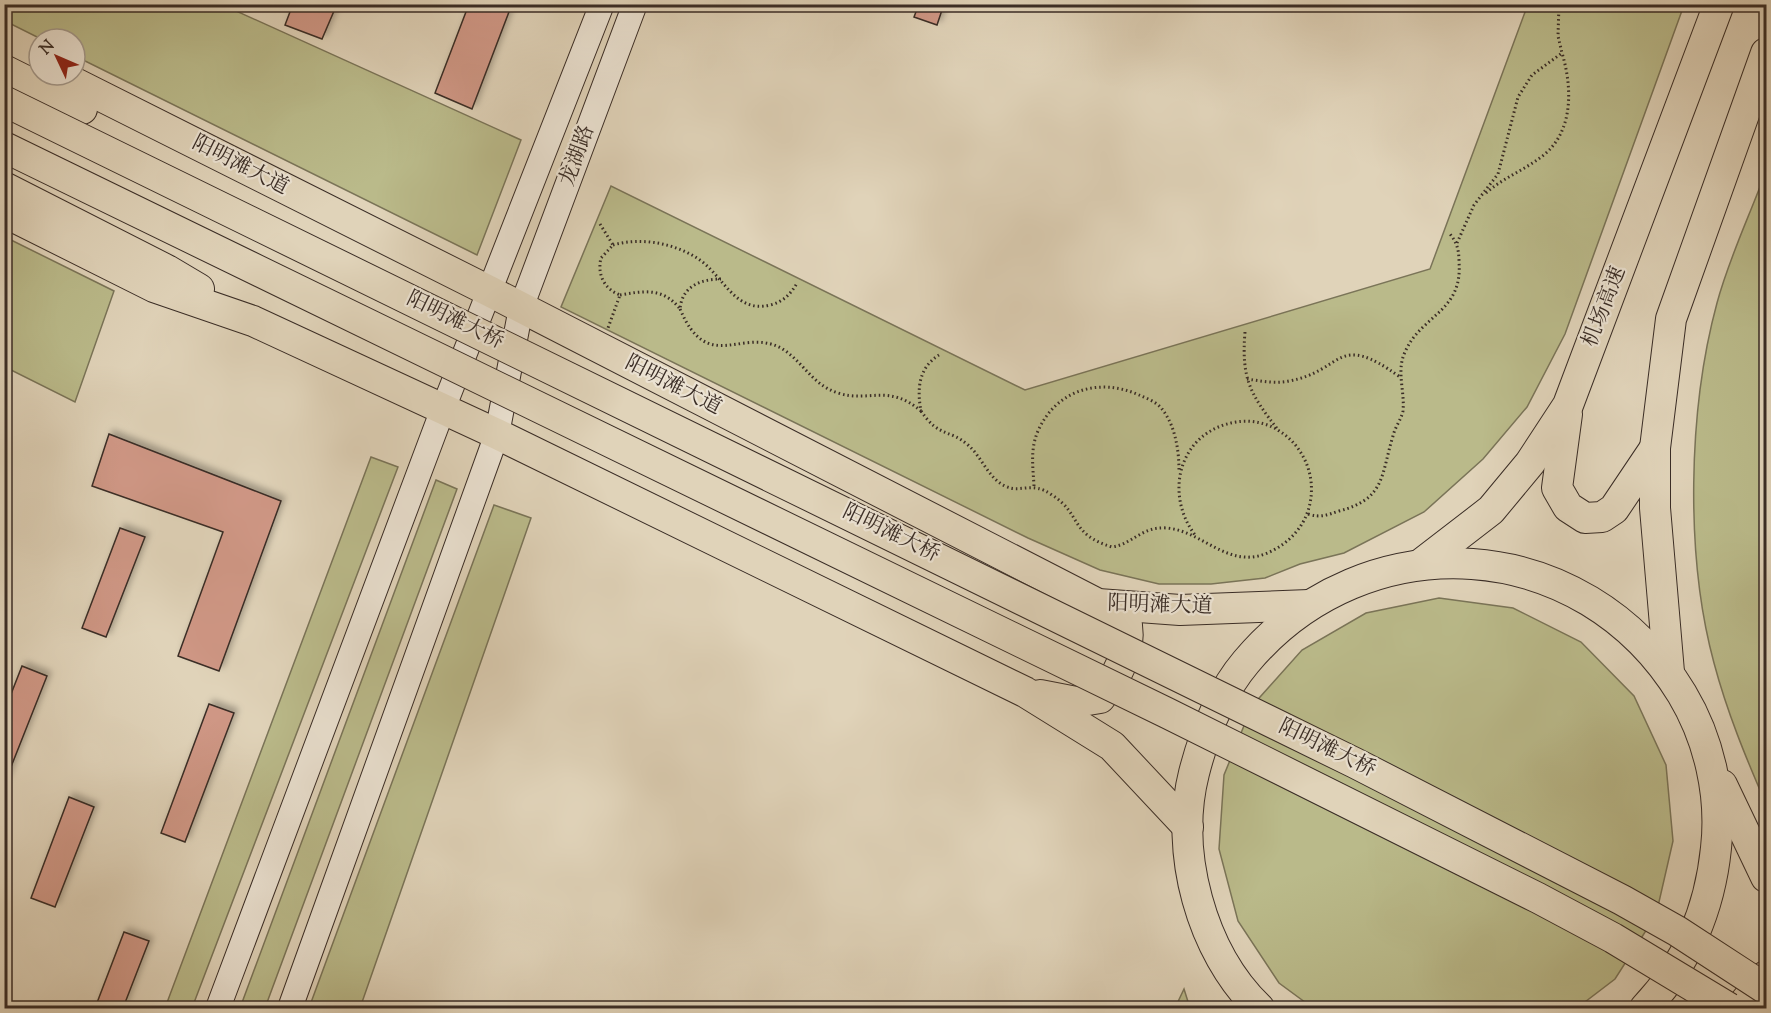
<svg xmlns="http://www.w3.org/2000/svg" width="1771" height="1013" font-family="'Sorts Mill Goudy','Noto Serif SC',serif">
<style>
.green{fill:#baba8a;stroke:#7a7458;stroke-width:1.5}
.building{fill:#cf9785;stroke:#3a2d26;stroke-width:1.5;filter:url(#shadow)}
.lines{fill:none;stroke-linecap:round;stroke-linejoin:round}
.secondary-casing{stroke:#3a2d26;stroke-width:26}
.highway-casing{stroke:#3a2d26;stroke-width:32}
.path{stroke:#3a2d26;stroke-width:3;stroke-dasharray:1.5 3;stroke-linecap:butt}
.secondary{stroke:#ebe2d2;stroke-width:24}
.highway{stroke:#e0d3b9;stroke-width:30}
.highway-bridge-casing{stroke:#3a2d26;stroke-width:32;stroke-linecap:butt}
.highway-bridge{stroke:#e0d3b9;stroke-width:30}
.labels{text-anchor:middle;dominant-baseline:central;stroke-width:4.5;stroke-linejoin:round;paint-order:stroke}
.street-label{font-size:21px;fill:#3a2d26;stroke:#ebe2d2}
</style>
<defs>
<filter id="shadow"><feDropShadow dx="4" dy="-4" stdDeviation="3" flood-color="#0004"/></filter>
</defs>
<rect width="100%" height="100%" fill="#e0d3b9"/>
<filter id="stains"><feTurbulence type="fractalNoise" baseFrequency=".00333" numOctaves="4"/><feColorMatrix values="0 0 0 0 .2 0 0 0 0 .09 0 0 0 0 .02 0 0 0 .5 -.17"/></filter>
<radialGradient id="worn" r=".72"><stop offset=".6" stop-color="#630" stop-opacity="0"/><stop offset="1" stop-color="#630" stop-opacity=".3"/></radialGradient>
<g class="green">
<path d="M1528,4l156,1 -119,329 -38,73 -44,52 -59,53 -80,41 -44,11 -35,14 -54,6h-52l-59,-14 -72,-32 -467,-231 50,-121 414,204 405,-121z"/>
<path d="M4,5h219l298,135 -44,115 -402,-199v-17h-34l-36,-18z"/>
<path d="M1766,171v633c-20,-46 -39,-92 -52,-141 -29,-107 -26,-253 3,-360 12,-45 33,-88 49,-132z"/>
<path d="M5,237l109,54 -39,111 -70,-35z"/>
<path d="M371,457l27,10 -206,541h-27z"/>
<path d="M436,480l21,9 -192,519h-25z"/>
<path d="M494,505l37,13 -171,490h-51z"/>
<path d="M1439,598l74,10 68,34 53,54 32,69 7,76 -17,74 -41,64 -38,29h-264l-34,-25 -41,-62 -19,-72 5,-74 28,-69 50,-56 64,-37z"/>
<path d="M1184,989l6,19h-15z"/>
</g>
<g class="building">
<path d="M293,4h44l-15,35 -37,-14z"/>
<path d="M469,4h43l-40,105 -37,-16z"/>
<path d="M919,4h25l-7,21 -23,-8z"/>
<path d="M109,434l172,67 -62,170 -41,-15 45,-124 -131,-46z"/>
<path d="M120,528l25,9 -39,100 -24,-9z"/>
<path d="M22,666l25,10 -42,106 -1,-70z"/>
<path d="M209,704l25,9 -49,129 -24,-9z"/>
<path d="M69,797l25,10 -39,100 -24,-9z"/>
<path d="M124,932l25,9 -26,67h-28z"/>
</g>
<g class="lines">
<defs>
<g id="secondary">
<path d="M218,1008l225,-599 159,-405"/>
<path d="M290,1008l207,-574 24,-126 114,-304"/>
</g>
<g id="highway">
<path d="M4,70l78,39"/>
<path d="M59,75l432,217 607,312 82,6 129,-5"/>
<path d="M4,187l163,83 32,19"/>
<path d="M4,212l150,75 99,34 244,113 528,258 87,54 76,81"/>
<path d="M1567,414l-10,74 11,19 17,11 17,-1 12,-8 41,-61"/>
<path d="M1421,564l70,-54 39,-47 38,-58 151,-401"/>
<path d="M1669,672l-14,-164v-60l16,-129 95,-266"/>
<path d="M1040,695l36,7 24,-4c17,-22 31,-45 27,-73l-29,-21"/>
<path d="M1722,785l44,92"/>
<path d="M1259,1008c-58,-56 -85,-156 -65,-235 10,-39 25,-79 52,-111 120,-143 338,-129 436,32 27,45 40,101 34,154 -6,60 -29,116 -71,160"/>
<path d="M1740,1008l26,-32"/>
</g>
</defs>
<use href="#secondary" class="secondary-casing"/>
<use href="#highway" class="highway-casing"/>
<g class="path">
<path d="M1486,193c18,-16 41,-24 59,-39 29,-25 27,-68 17,-101"/>
<path d="M600,224l13,21 -12,13c-4,16 3,31 19,37l-12,33"/>
<path d="M1457,243l17,-38 24,-31 20,-77 14,-22 30,-22 -4,-17 1,-32"/>
<path d="M613,245c28,-8 60,-2 84,13 26,16 37,56 73,47 13,-3 21,-11 27,-22"/>
<path d="M620,295c23,-4 43,-8 60,14 2,-23 21,-30 41,-30"/>
<path d="M680,309c28,66 61,18 101,39 22,13 31,37 57,45 31,10 50,-10 83,18 -4,-21 -3,-43 18,-56"/>
<path d="M1245,332c-4,48 6,63 34,99"/>
<path d="M1247,379c14,2 28,5 42,2 56,-10 46,-51 111,-4"/>
<path d="M921,411c18,27 29,18 47,34 14,12 20,33 37,41 16,8 26,-6 47,9 30,19 17,39 60,52 21,-3 30,-21 55,-19 35,3 60,40 98,26 25,-10 43,-30 46,-57 5,-42 -31,-82 -75,-75 -56,9 -73,70 -41,113"/>
<path d="M1034,486c-1,-19 -4,-37 4,-55 18,-41 61,-54 101,-36 7,3 18,7 23,14 13,16 17,41 17,61"/>
<path d="M1308,514c13,4 19,1 31,-3 47,-12 42,-37 54,-75 2,-9 8,-16 10,-25 2,-20 -7,-40 2,-59 16,-37 58,-40 54,-90 0,-12 -2,-20 -10,-29"/>
</g>
<use href="#secondary" class="secondary"/>
<use href="#highway" class="highway"/>
<defs>
<g id="highway-bridge">
<path d="M4,101l1351,662 267,137 55,31 89,58"/>
<path d="M4,147l1163,566 371,185 75,40 116,70"/>
</g>
</defs>
<use href="#highway-bridge" class="highway-bridge-casing"/>
<use href="#highway-bridge" class="highway-bridge"/>
</g>
<g class="labels">
<g class="street-label">
<text transform="translate(578 156) rotate(-70)">龙湖路</text>
<text transform="translate(240 166) rotate(27)">阳明滩大道</text>
<text transform="translate(1605 307) rotate(-69)">机场高速</text>
<text transform="translate(455 321) rotate(26)">阳明滩大桥</text>
<text transform="translate(673 386) rotate(27)">阳明滩大道</text>
<text transform="translate(891 534) rotate(26)">阳明滩大桥</text>
<text transform="translate(1160 606) rotate(2)">阳明滩大道</text>
<text transform="translate(1327 749) rotate(26)">阳明滩大桥</text>
</g>
</g>
<rect width="1771" height="1013" fill="none" stroke="#e0d3b9" stroke-width="24"/>
<rect x="6" y="6" width="1759" height="1001" fill="none" stroke="#3a2d26" stroke-width="3"/>
<rect x="12" y="12" width="1747" height="989" fill="none" stroke="#3a2d26" stroke-width="1.5"/>
<g transform="translate(57 57) rotate(314)"><circle r="28" fill="#ebe2d2" stroke="#a49a8d" stroke-width="1.5"/>
<path d="M0-4.5L10 22L0 15L-10 22Z" fill="#8f2418"/>
<text y="-9" font-size="16" font-weight="bold" text-anchor="middle" fill="#3a2d26">N</text>
</g>
<rect width="100%" height="100%" filter="url(#stains)"/>
<rect width="100%" height="100%" fill="url(#worn)"/>
</svg>
